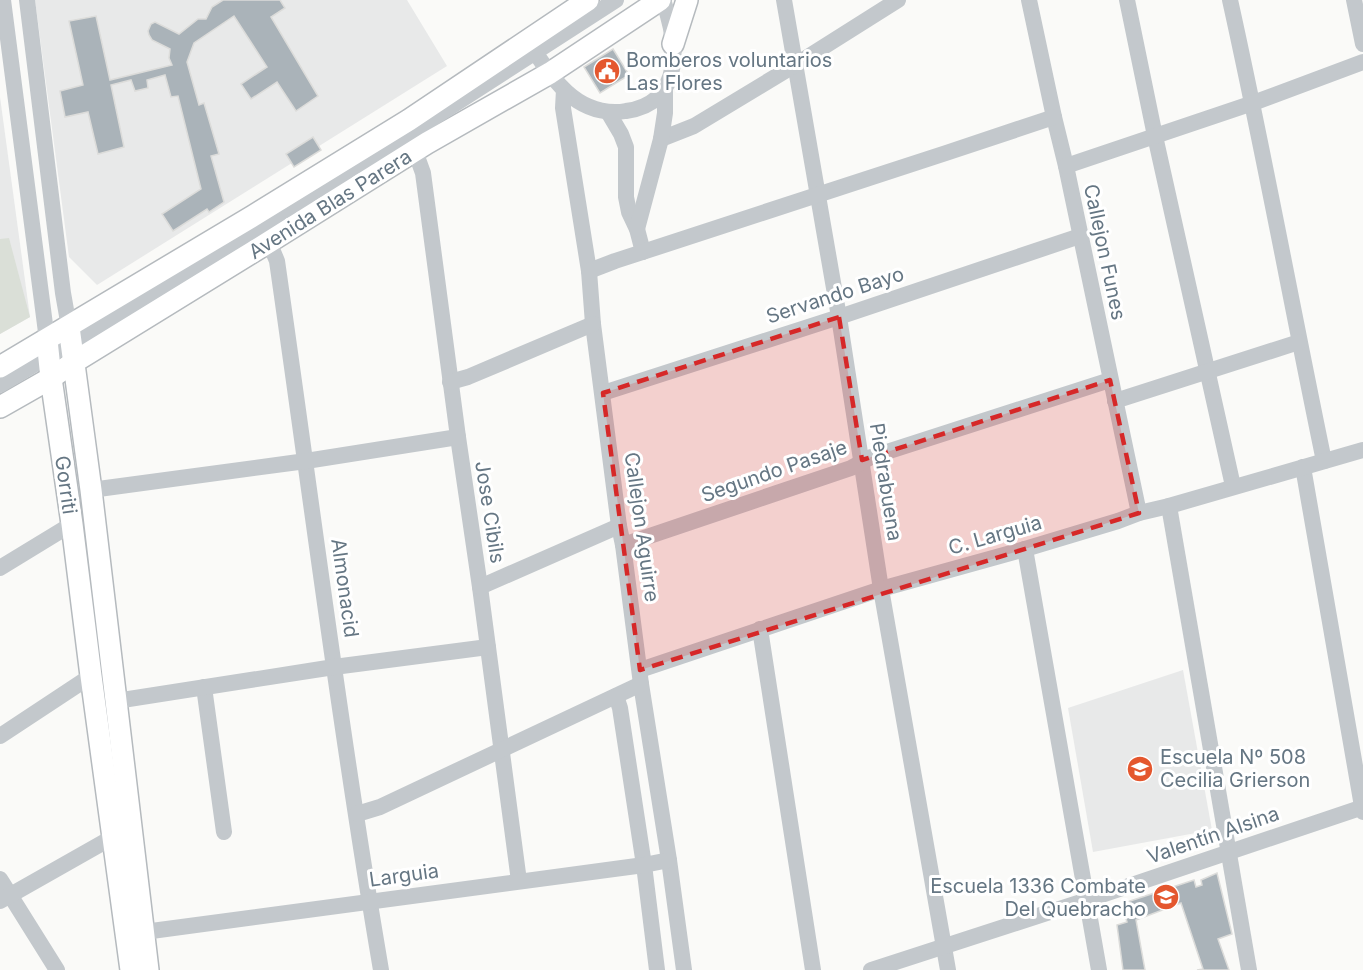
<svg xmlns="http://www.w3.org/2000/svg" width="1363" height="970" font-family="Inter,sans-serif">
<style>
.built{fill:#e8e9e9}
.green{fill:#dadfd7}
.building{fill:#aab3b9;stroke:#dcdcda;stroke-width:1.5}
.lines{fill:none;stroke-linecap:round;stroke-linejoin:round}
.major-casing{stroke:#b5babe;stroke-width:24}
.minor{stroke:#c3c8cc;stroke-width:16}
.major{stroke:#fff;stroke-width:21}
.marked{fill:#d62828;fill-opacity:0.2;stroke:#d62828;stroke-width:4.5;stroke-dasharray:12 8;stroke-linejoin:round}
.labels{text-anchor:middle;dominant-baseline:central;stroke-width:6;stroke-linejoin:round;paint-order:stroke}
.poi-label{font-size:20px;fill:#657683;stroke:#fff;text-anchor:start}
.street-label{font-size:20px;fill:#657683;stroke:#fff}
</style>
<rect width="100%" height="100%" fill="#fafaf8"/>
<g class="built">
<path d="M35,0h372l40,66 -350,219 -28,-28z"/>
<path d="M0,97l30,220 -30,17z"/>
<path d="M1183,670l29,160 -119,22 -25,-144z"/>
</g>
<path class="green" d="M9,238l21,79 -30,17v-95z"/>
<g class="building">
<path d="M223,0h57l5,8 -14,9 47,79 -22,15 -19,-29 -26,17 -10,-15 26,-17 -33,-51 -40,27 -7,19 12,43 5,-2 15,51 -8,2 13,46 -15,10 -2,-3 -34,22 -11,-17 39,-25 -23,-93 -7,1 -6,-22 -18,5 1,8 -13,3 -4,-11 -20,5 13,62 -26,7 -10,-42 -23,5 -5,-26 23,-6 -14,-64 27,-5 14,64 62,-15 -3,-7 1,-9 -18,-9 -3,-5 -1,-4 3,-7 4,-2 24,12 19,-15h8l6,-12z"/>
<path d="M613,49l16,26 -29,18 -16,-26z"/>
<path d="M313,137l8,13 -27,17 -8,-13z"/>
<path d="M1217,873l15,61 -14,5 11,31h-32l6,-1 -22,-66 -45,17 9,50h-22l-6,-45 10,-3 -2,-7 6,-2 -4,-11 67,-22 2,7 6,-2 -1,-5z"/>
</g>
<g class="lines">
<defs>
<g id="major">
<path d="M673,44l14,-44"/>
<path d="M69,327l22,163 57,480"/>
<path d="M47,340l4,38 21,146 19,152 40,294"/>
<path d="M0,367l253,-151 156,-96 179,-120"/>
<path d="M0,407l51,-29 23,-16 195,-120 158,-99 123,-70 110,-73"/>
</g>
</defs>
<use href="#major" class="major-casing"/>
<g class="minor">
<path d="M3,0l44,340"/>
<path d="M27,0l36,293 6,34"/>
<path d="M784,0l55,317 42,272 67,381"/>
<path d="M1029,0l25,117 12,49 73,347"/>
<path d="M1127,0l28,136 78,350"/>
<path d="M1230,0c34,153 62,307 94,461"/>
<path d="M1354,0l9,44"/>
<path d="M530,45c14,20 27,42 48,56 14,9 32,13 48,10 59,-8 52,-69 37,-111"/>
<path d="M564,90l-1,18 26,163 4,53 26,202 4,19 18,139 28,176 15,110"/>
<path d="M608,112l13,22 5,13v50l3,15 8,17 6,23"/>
<path d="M661,139l33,-13 101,-61 103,-65"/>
<path d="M415,151l8,22 35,264 22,150 39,294"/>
<path d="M1066,166l187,-63 110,-41"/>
<path d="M253,216l16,26 8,19c34,237 64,474 104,709"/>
<path d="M637,229l24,-90 4,-26v-23"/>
<path d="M589,271l26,-10 331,-108 108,-36"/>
<path d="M450,382l18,-5 125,-53"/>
<path d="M0,385l261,-156 355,-229"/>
<path d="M603,393l236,-76 241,-81"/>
<path d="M1115,401l184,-59"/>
<path d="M1303,467l60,345"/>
<path d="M91,490l215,-29 152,-24"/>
<path d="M1169,506l80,464"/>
<path d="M623,545l228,-77 20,-11 239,-77"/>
<path d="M1025,549l74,421"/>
<path d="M0,568l72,-44"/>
<path d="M480,587l139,-61"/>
<path d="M760,629l53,341"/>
<path d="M640,670l241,-81 144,-40 93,-28 21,-8 30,-7 194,-56"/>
<path d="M204,687l20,145"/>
<path d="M616,696l4,12 24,157 13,105"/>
<path d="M116,701l218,-34 154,-20"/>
<path d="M0,736l91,-60"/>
<path d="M357,814l23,-7 261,-123"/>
<path d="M0,879l57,91"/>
<path d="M0,901l113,-64"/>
<path d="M144,932l500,-67 25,-5"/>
<path d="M871,970l216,-70 276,-93"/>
</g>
<use href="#major" class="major"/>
</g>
<path class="marked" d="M839,317l23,143 248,-80 29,133 -499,157 -37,-277z"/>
<defs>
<symbol id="civic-disc" viewBox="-11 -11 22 22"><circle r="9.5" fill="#e4572e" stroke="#fff"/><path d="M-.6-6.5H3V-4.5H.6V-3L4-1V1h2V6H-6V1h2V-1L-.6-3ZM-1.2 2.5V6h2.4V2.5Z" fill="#fff"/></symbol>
<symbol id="school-disc" viewBox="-11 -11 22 22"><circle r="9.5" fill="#e4572e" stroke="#fff"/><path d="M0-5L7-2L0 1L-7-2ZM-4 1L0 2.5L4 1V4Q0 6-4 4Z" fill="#fff"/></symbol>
</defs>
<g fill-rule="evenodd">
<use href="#civic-disc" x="592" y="56" width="30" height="30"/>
<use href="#school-disc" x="1125" y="754" width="30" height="30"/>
<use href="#school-disc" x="1151" y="882" width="30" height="30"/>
</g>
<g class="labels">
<g class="poi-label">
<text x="626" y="60">Bomberos voluntarios<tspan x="626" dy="23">Las Flores</tspan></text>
<text x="1160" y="757">Escuela Nº 508<tspan x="1160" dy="23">Cecilia Grierson</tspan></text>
<text x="1146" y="886" text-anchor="end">Escuela 1336 Combate<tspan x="1146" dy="23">Del Quebracho</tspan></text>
</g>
<g class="street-label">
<text transform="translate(330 204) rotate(-32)">Avenida Blas Parera</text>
<text transform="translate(1105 252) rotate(78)">Callejon Funes</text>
<text transform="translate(835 295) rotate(-18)">Servando Bayo</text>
<text transform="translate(774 471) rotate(-19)">Segundo Pasaje</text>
<text transform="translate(886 482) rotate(81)">Piedrabuena</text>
<text transform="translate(66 485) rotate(82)">Gorriti</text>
<text transform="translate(490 512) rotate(81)">Jose Cibils</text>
<text transform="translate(642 527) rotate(82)">Callejon Aguirre</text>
<text transform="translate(995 535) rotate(-16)">C. Larguia</text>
<text transform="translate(345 588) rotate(82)">Almonacid</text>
<text transform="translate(1213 835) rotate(-19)">Valentín Alsina</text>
<text transform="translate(404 875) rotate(-8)">Larguia</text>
</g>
</g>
</svg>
